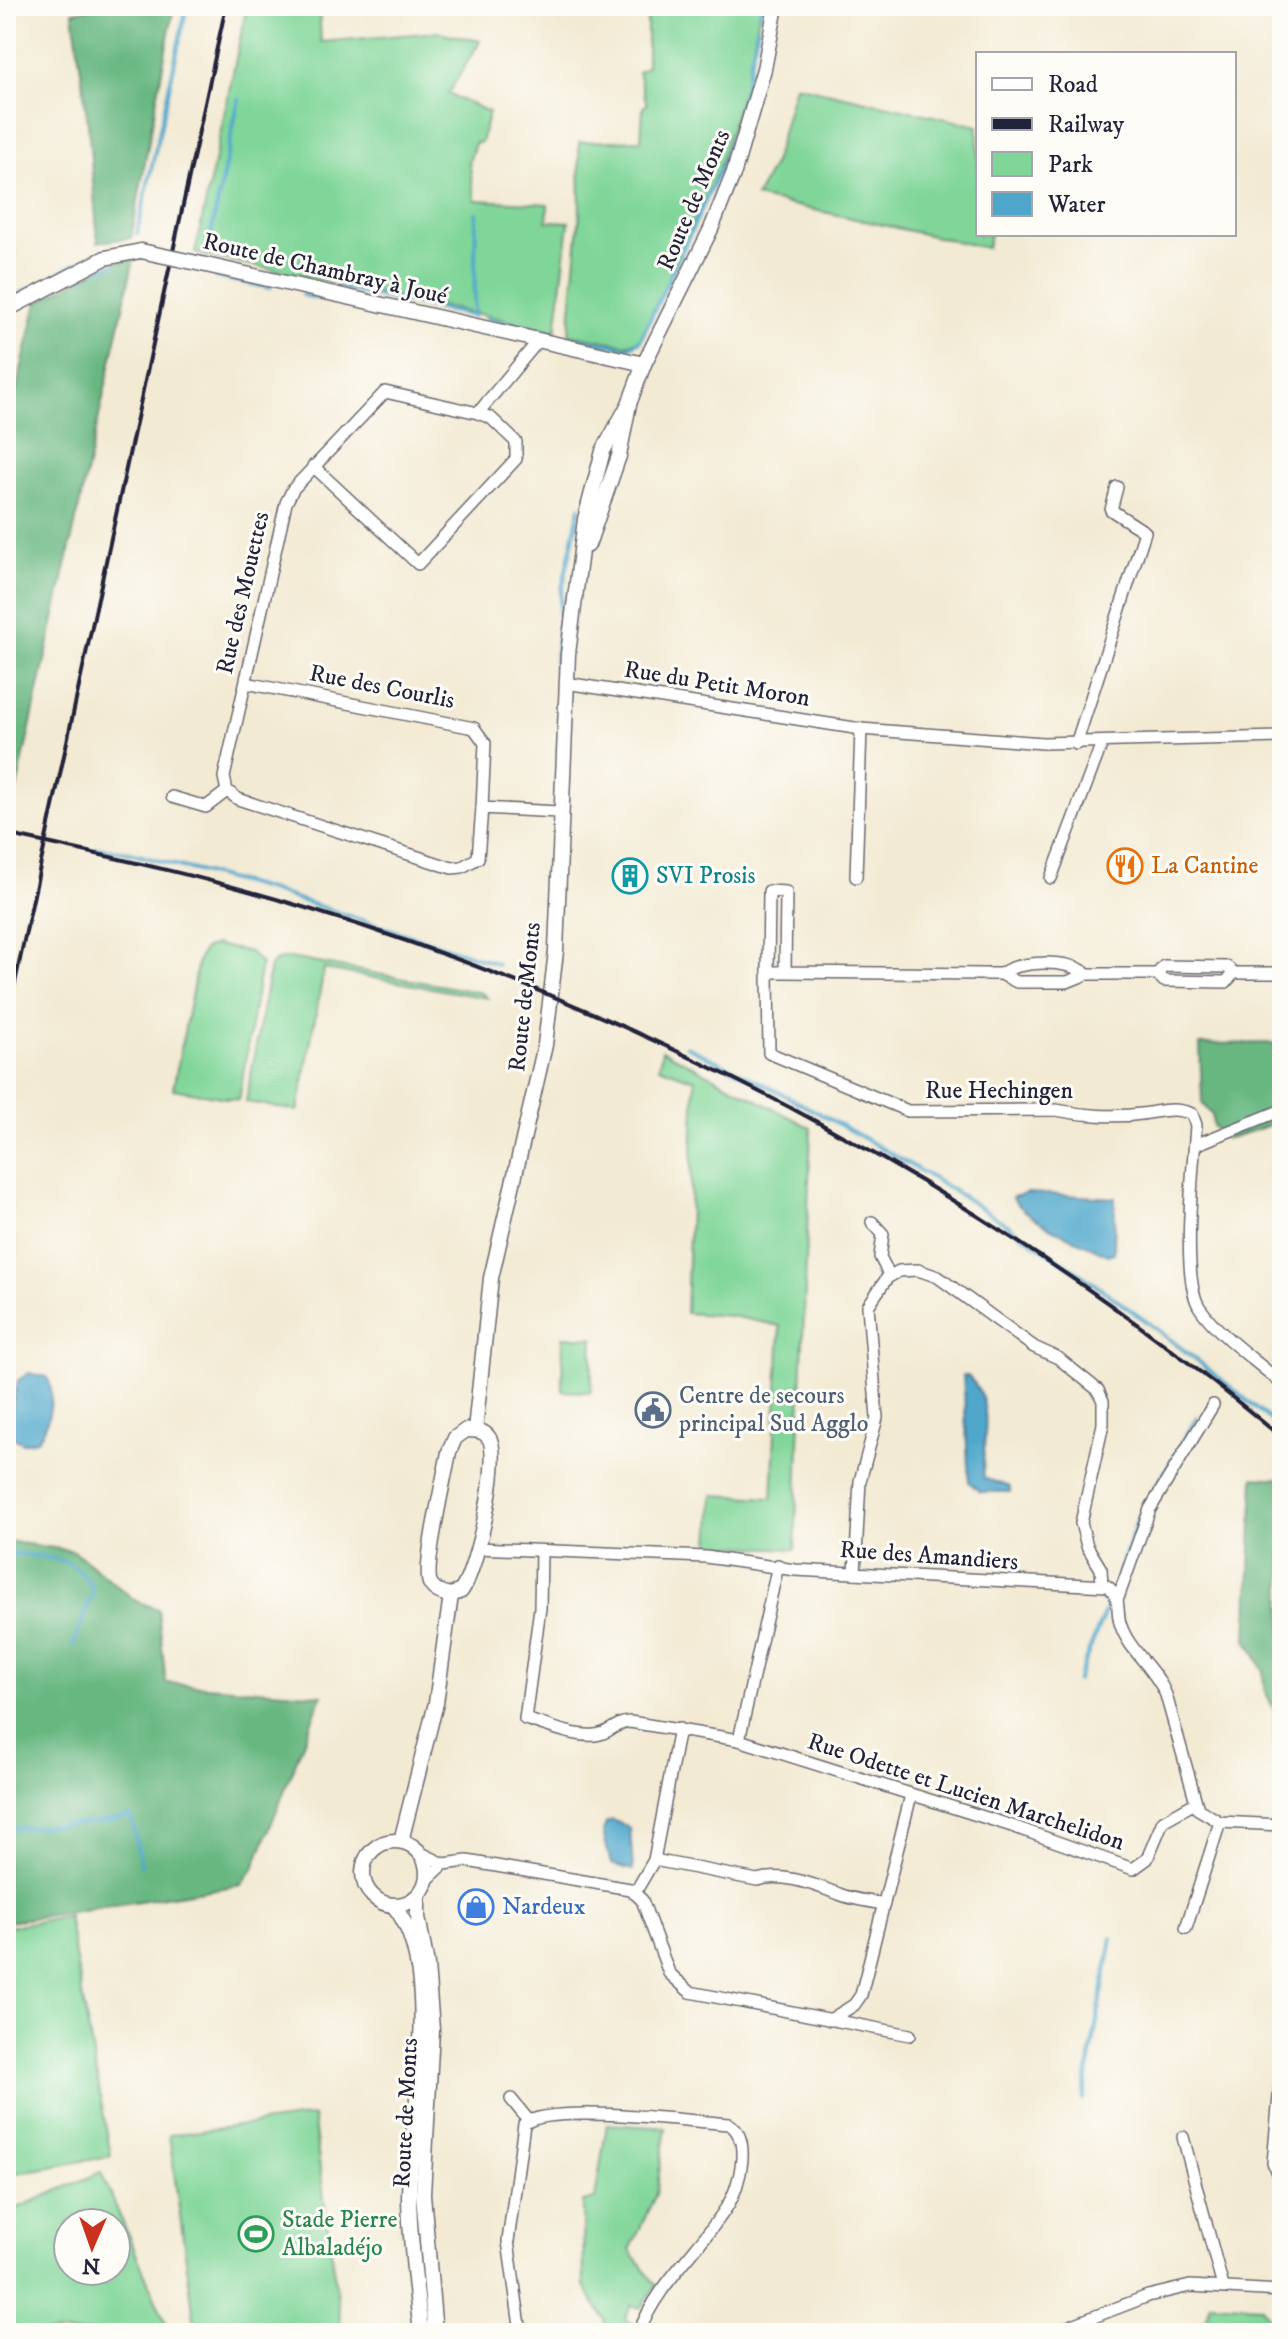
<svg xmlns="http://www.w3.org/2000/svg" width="1288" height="2339" font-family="'IM FELL DW Pica',serif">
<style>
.green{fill:#80d699;stroke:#517c6a;stroke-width:2;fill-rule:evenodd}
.forest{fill:#68b781;stroke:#456c5e;stroke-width:2}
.water{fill:#4fa7cc;stroke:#386484;stroke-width:2}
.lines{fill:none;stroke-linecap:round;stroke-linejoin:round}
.stream{stroke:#4fa7cc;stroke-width:4}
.street-casing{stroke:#6b6870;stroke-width:14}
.secondary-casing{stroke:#6b6870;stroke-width:17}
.street{stroke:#fff;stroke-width:11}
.secondary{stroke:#fff;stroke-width:14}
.rail{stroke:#22223b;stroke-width:4}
.secondary-bridge-casing{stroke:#6b6870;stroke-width:17;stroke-linecap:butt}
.secondary-bridge{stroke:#fff;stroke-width:14}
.labels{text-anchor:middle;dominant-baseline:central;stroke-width:6;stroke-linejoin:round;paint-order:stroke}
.street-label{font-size:24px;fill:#22223b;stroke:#fdfcf7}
.food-label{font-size:24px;fill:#c56008;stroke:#fdfcf7;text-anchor:start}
.culture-label{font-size:24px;fill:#0d838f;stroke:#fdfcf7;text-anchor:start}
.service-label{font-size:24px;fill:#4e5e75;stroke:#fdfcf7;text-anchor:start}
.shop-label{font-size:24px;fill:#366cbe;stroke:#fdfcf7;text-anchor:start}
.leisure-label{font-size:24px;fill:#27864d;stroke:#fdfcf7;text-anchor:start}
</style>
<rect width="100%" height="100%" fill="#fdfcf7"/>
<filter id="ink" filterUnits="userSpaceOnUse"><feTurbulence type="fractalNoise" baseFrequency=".0125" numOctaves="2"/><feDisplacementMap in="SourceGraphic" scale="16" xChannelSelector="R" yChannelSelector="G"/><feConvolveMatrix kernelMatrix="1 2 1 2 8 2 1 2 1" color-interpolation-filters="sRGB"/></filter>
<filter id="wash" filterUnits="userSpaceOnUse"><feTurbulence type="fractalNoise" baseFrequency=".006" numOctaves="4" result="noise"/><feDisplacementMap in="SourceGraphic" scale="32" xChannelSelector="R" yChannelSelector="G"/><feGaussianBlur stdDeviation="1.8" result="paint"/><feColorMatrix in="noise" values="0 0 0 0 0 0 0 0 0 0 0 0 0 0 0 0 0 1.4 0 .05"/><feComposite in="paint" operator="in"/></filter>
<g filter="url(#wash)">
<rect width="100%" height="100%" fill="#f3ead3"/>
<g class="green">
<path d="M247,6h72l2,36 117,-10 42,9 -32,53 41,18 -8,30 -6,1 -6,19 6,38 73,4 -1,17 22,1 -13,109 -361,-78z"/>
<path d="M647,6h114l-15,74 -28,90 -78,170 -14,5 -57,-11 11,-122 -1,-70 62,-2 2,-33 4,-2 -9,-33 9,-6z"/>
<path d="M795,85l183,41v108h12l-3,14 -231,-51 18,-34z"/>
<path d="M215,945l35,7 11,12 -22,136 -66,-11 25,-128 6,-12z"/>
<path d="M290,958l192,35 5,5 -163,-29 -26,142 -52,-9 24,-136 7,-6z"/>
<path d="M662,1050l149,78 -16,421 -85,-4 3,-50 59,3 8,-172 -48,-10 -46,-3 9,-233 -36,-13z"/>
<path d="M563,1337l30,1 -2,54 -29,-1z"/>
<path d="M68,1916l43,240 -105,19v-248z"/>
<path d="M313,2116l29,217h-146l-27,-198z"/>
<path d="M607,2124l59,4 -10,66 -26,56 26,35 -15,23 -10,-3 -6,15 9,4 -2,9h-25l-2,-13 -21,-34 -1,-84 12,-3z"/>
<path d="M101,2172l69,161h-153l-11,-26v-94zM68,2223h48v48h-48z"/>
<path d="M1211,2303l49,3 22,27h-81z"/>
</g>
<g class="forest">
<path d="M104,6h70l-43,232 -33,4 -10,-119 -15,-111z"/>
<path d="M134,258l-125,565h-3v-390l31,-130 65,-36z"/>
<path d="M1282,1043v79l-56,17 -13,-13 -1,-11 -10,-12 -2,-59z"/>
<path d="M1254,1477l28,2v290l-7,-1 -1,-58 -10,-21 -1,-19 -16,-31z"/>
<path d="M6,1541l68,10 62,50 22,8 8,74 156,12 -68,173 -13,17 -235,37z"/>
</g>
<g class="water">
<path d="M1028,1193l87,5 -1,55 -6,2c-27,-13 -80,-33 -96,-58z"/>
<path d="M29,1373l18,4c9,15 2,50 -10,63l-14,3 -9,-5 -5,-14 9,-44z"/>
<path d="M963,1375h4c32,30 12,70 17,103l26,9v5h-30l-11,-10z"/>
<path d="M612,1820l18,8 3,42 -22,-6 -8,-32 3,-9z"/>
</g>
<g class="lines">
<g class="stream">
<path d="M760,15l2,-9"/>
<path d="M137,234l50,-228"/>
<path d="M207,253l32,-154"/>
<path d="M98,269l17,-5"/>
<path d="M216,277l54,11"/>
<path d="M339,288l135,28 2,-103"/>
<path d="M302,295l81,17"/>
<path d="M6,301l74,-39"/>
<path d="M487,319l65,14"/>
<path d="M572,338l55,10 13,-7 84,-180 14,-42 20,-92"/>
<path d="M555,666l6,-72 19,-87"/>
<path d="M96,848l30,4 143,38 228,74"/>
<path d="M686,1046c215,102 415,229 596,384"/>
<path d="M6,1553c35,4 72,0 87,38l-20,55"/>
<path d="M1118,1576l20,-58 59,-101"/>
<path d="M1077,1681l32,-80"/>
<path d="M6,1829l95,-7 30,-6 10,49"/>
<path d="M1083,2099l29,-161"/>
</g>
</g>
</g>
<g filter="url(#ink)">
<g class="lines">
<defs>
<g id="street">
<path d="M539,340l-61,73 -93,-21 -92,97 -7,14 -62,274 3,14 11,8 214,69 10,-1 16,-9 4,-50 77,4"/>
<path d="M313,466l105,98 98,-105v-17l-25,-24 -13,-5"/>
<path d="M246,683l228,45 11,15 -3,65"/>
<path d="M566,683l295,46 182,14 239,-6"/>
<path d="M1076,744l69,-212 -34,-22 6,-23"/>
<path d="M172,797l34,10 21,-16"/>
<path d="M856,877l5,-148"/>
<path d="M1051,878l51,-135"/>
<path d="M768,972l1,81 139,58 148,-1c25,5 59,8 85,4 18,-2 32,-8 51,0l4,11c-2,37 -16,155 4,183 20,29 56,52 82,76"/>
<path d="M785,972l1,-80 -17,-1 -1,81h17l198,2h18l16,8h50l20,-8h70l7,7 62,1 8,-9"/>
<path d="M1001,974c17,-14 68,-15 86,0"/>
<path d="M1157,974l7,-8 63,1 7,6h48"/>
<path d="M1195,1145l87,-35"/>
<path d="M872,1222l11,12 -3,23 10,19"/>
<path d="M477,1548l229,9 89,13 312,16c16,11 8,25 14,40 9,26 35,43 45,69l32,114 22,13 62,3"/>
<path d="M541,1551l-1,57 -15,111c21,6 49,18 70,16 15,-1 20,-13 35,-13l109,18 273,86 121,43 14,-10 16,-38 32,-18"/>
<path d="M855,1573l5,-92 17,-63 -9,-112 19,-28 12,-7 19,-1 20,7 96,70 24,11 40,32 5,11v23l-22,99 6,23 14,23 1,16"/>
<path d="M1118,1598l32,-89 63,-104"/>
<path d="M739,1740l39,-175"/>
<path d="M421,1853l23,11"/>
<path d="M654,1860l103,20c27,-8 57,5 82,14 14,6 30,7 45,10"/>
<path d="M427,1880l17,-16 23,-3 163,28 12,11 27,73 21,19 220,43"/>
<path d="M636,1891l18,-31 25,-131"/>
<path d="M1186,1928l34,-106"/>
<path d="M830,2020l24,-15 7,-10 50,-200"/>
<path d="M1282,2063l-9,100 9,23"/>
<path d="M511,2099l18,22"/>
<path d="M1183,2137l40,150"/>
<path d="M521,2333l-13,-92 16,-117c26,-21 166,-3 205,0 23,14 11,62 -1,81 -27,44 -71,78 -89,128"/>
<path d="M1052,2333l96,-37 42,-10 92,5"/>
</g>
<g id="secondary">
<path d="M197,263l447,101"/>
<path d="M6,310l99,-52 36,-7"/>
<path d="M588,545l31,-89 10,-52 15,-40 67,-135 23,-57 30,-103 12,-63"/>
<path d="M466,1430c9,0 18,0 23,8 13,19 -13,135 -28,153l-10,4c-8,-1 -17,-4 -21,-12 -7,-16 15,-108 19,-131l6,-14z"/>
<path d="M475,1430l16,-152 54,-233 11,-94 12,-297 17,-135 18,-68 26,-47"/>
<circle cx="395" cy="1873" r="32"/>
<path d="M401,1841l35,-138 15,-108"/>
<path d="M418,1896v21l9,48 5,65 -9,164 12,139"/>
<path d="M393,1905c53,62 16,217 16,294 1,45 7,89 12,134"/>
</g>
</defs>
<use href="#street" class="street-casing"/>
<use href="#secondary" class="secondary-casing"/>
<use href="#street" class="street"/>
<use href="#secondary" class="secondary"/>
<g class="rail">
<path d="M6,834c101,22 201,43 300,74 358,110 689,289 976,530"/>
<path d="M6,1024l220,-1018"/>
</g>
<defs>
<path id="secondary-bridge" d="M141,251l56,12"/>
</defs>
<use href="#secondary-bridge" class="secondary-bridge-casing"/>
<use href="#secondary-bridge" class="secondary-bridge"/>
</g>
</g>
<defs>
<symbol id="restaurant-ring" viewBox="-11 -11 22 22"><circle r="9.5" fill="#fdfcf7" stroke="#e8710a" stroke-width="1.5"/><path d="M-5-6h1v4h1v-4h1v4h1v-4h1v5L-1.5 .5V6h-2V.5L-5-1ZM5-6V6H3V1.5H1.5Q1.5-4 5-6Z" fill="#e8710a"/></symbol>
<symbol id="building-ring" viewBox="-11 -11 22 22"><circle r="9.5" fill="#fdfcf7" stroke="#0f9aa8" stroke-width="1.5"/><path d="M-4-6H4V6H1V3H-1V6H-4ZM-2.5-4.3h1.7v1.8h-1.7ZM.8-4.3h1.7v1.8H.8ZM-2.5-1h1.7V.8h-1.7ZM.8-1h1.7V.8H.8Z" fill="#0f9aa8"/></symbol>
<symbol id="civic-ring" viewBox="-11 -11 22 22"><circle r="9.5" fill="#fdfcf7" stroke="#5c6f8a" stroke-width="1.5"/><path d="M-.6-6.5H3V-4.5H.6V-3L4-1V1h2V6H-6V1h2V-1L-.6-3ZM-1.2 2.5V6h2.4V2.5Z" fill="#5c6f8a"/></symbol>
<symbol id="shop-ring" viewBox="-11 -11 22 22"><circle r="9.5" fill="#fdfcf7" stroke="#3f7fe0" stroke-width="1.5"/><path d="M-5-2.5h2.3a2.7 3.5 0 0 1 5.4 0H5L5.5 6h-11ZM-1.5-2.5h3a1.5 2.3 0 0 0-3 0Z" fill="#3f7fe0"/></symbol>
<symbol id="stadium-ring" viewBox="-11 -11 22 22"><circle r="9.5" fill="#fdfcf7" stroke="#2e9e5b" stroke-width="1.5"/><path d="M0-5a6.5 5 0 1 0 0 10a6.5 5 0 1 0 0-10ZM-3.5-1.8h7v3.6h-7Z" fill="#2e9e5b"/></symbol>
</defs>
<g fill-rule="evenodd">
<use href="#restaurant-ring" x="1105" y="846" width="40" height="40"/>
<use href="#building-ring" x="610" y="856" width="40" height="40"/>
<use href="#civic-ring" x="633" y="1390" width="40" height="40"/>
<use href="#shop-ring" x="456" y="1887" width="40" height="40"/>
<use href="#stadium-ring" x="236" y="2214" width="40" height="40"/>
</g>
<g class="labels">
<g class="street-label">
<text transform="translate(694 200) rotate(-67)">Route de Monts</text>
<text transform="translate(325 269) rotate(13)">Route de Chambray à Joué</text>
<text transform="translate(243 593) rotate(-77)">Rue des Mouettes</text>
<text transform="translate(717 684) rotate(9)">Rue du Petit Moron</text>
<text transform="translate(382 687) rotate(11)">Rue des Courlis</text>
<text transform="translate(525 997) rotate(-84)">Route de Monts</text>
<text x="999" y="1091">Rue Hechingen</text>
<text transform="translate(929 1556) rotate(4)">Rue des Amandiers</text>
<text transform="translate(966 1792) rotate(18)">Rue Odette et Lucien Marchelidon</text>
<text transform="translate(406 2113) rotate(-87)">Route de Monts</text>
</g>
<g class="food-label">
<text x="1151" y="866">La Cantine</text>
</g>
<g class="culture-label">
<text x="656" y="876">SVI Prosis</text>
</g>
<g class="service-label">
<text x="679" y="1396">Centre de secours<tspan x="679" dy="28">principal Sud Agglo</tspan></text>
</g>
<g class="shop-label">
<text x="502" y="1907">Nardeux</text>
</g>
<g class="leisure-label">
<text x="282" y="2220">Stade Pierre<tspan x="282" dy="28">Albaladéjo</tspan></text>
</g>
</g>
<rect width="1288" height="2339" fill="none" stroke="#fdfcf7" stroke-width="32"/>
<rect x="976" y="52" width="260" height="184" fill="#fdfcf7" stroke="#a5a5ac" stroke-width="2"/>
<rect x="992" y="78" width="40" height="12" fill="#ffffff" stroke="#a5a5ac" stroke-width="2"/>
<text x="1048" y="92" font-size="24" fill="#22223b">Road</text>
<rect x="992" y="118" width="40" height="12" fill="#22223b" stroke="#a5a5ac" stroke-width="2"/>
<text x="1048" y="132" font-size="24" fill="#22223b">Railway</text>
<rect x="992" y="152" width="40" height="24" fill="#80d699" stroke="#a5a5ac" stroke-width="2"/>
<text x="1048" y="172" font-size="24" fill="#22223b">Park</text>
<rect x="992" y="192" width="40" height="24" fill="#4fa7cc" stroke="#a5a5ac" stroke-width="2"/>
<text x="1048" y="212" font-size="24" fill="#22223b">Water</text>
<g transform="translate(92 2247) rotate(182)"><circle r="38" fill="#fdfcf7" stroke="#a5a5ac" stroke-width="2"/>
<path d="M0-6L14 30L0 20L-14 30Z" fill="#c8321e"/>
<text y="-12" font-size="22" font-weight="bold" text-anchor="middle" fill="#22223b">N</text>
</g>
</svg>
